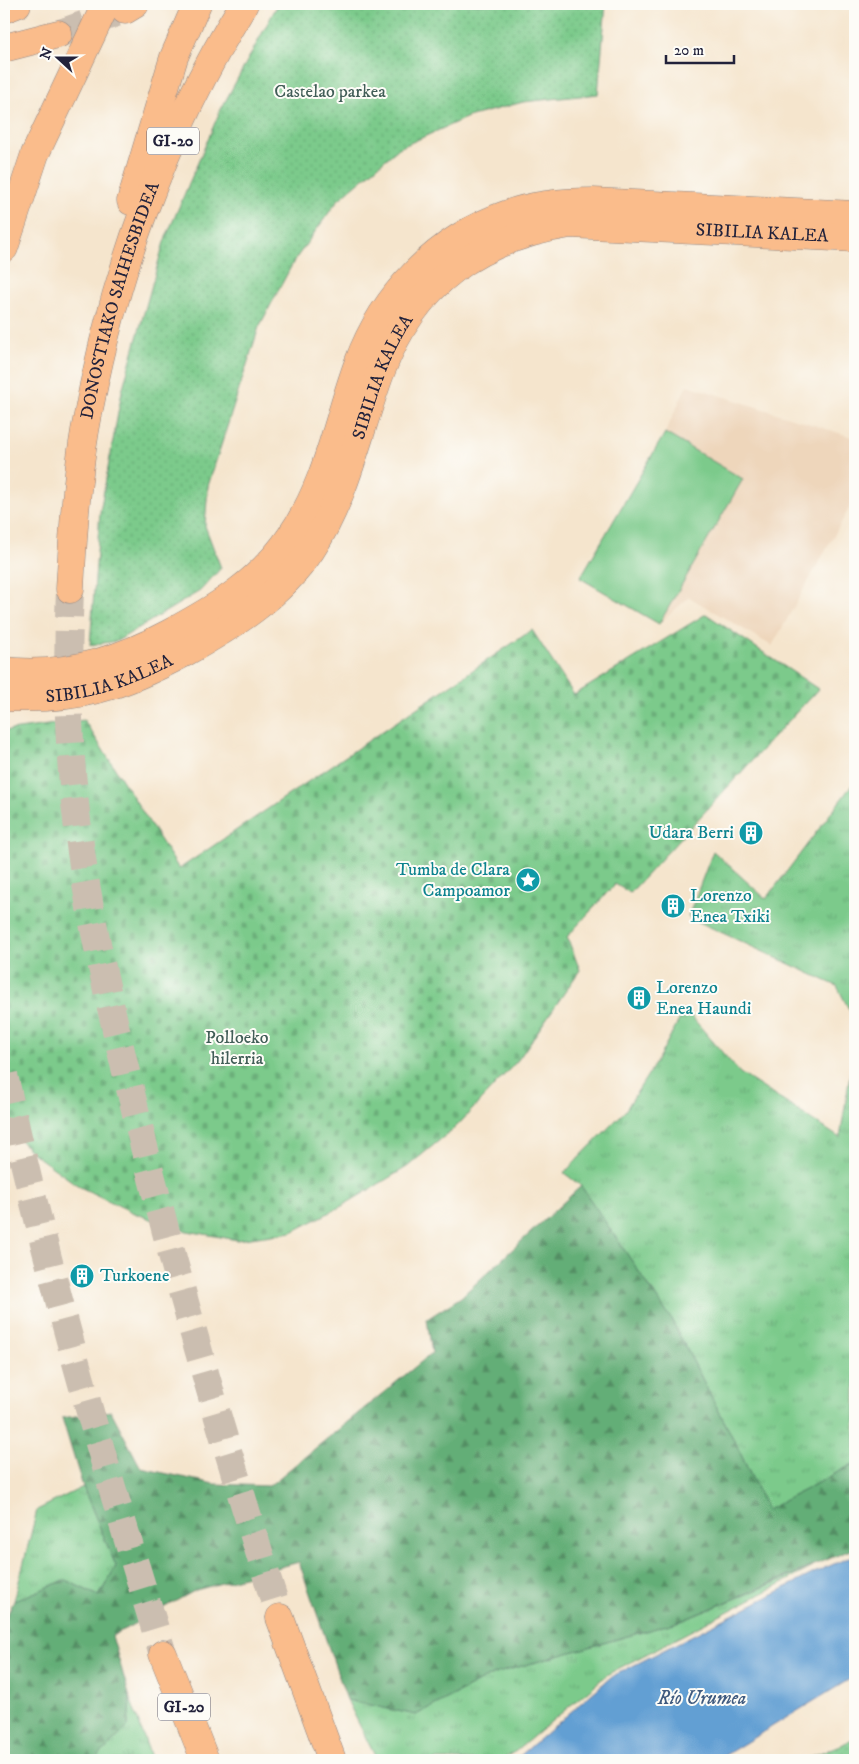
<svg xmlns="http://www.w3.org/2000/svg" width="859" height="1764" font-family="'IM FELL DW Pica',serif">
<style>
.built{fill:#eed6bb}
.grass{fill:url(#grass-tufts);stroke:#4e7663}
.forest{fill:url(#forest-firs);stroke:#436859}
.cemetery{fill:url(#cemetery-stones);stroke:#4e7663}
.park{fill:url(#park-dots);stroke:#4e7663}
.pitch{fill:#7bca8b;stroke:#4e7663}
.water{fill:#629fd3;stroke:#426087}
.lines{fill:none;stroke-linecap:round;stroke-linejoin:round}
.highway-tunnel{stroke:#cbbeb0;stroke-width:28;stroke-dasharray:28 14;stroke-linecap:butt}
.major-casing{stroke:#8c8484;stroke-width:29}
.highway-casing{stroke:#8c8484;stroke-width:29}
.major{stroke:#fabc8b;stroke-width:28}
.highway{stroke:#fabc8b;stroke-width:28}
.labels{text-anchor:middle;dominant-baseline:central;stroke-width:4;stroke-linejoin:round;paint-order:stroke}
.shield{fill:#fdfcf7;stroke:#646373;stroke-width:1}
.shield-label{font-size:16px;font-weight:bold;fill:#22223b}
.park-label{font-size:18px;fill:#415d57;stroke:#fdfcf7}
.street-label{font-size:18px;fill:#22223b;stroke:#fdfcf7}
.culture-label{font-size:18px;fill:#0d838f;stroke:#fdfcf7;text-anchor:start}
.water-label{font-size:19px;font-style:italic;fill:#3f5a7f;stroke:#fdfcf7}
</style>
<defs>
<pattern id="grass-tufts" width="24" height="20" patternUnits="userSpaceOnUse" patternTransform="scale(1.25)"><rect width="24" height="20" fill="#7bca8b"/><path d="M3 7l-1-3M5 7V3M7 7l1-3M15 17l-1-3M17 17v-4M19 17l1-3" fill="none" stroke="#6aad79"/></pattern>
<pattern id="forest-firs" width="22" height="20" patternUnits="userSpaceOnUse" patternTransform="scale(1.25)"><rect width="22" height="20" fill="#64ae77"/><path d="M5 1l3.5 6h-7zM16 11l3.5 6h-7z" fill="#528d63"/></pattern>
<pattern id="cemetery-stones" width="16" height="16" patternUnits="userSpaceOnUse" patternTransform="scale(1.25)"><rect width="16" height="16" fill="#7bca8b"/><path d="M2 7V4a2 2 0 0 1 4 0v3zM10 15v-3a2 2 0 0 1 4 0v3z" fill="#6aad79"/></pattern>
<pattern id="park-dots" width="8" height="8" patternUnits="userSpaceOnUse" patternTransform="scale(1.25)"><rect width="8" height="8" fill="#7bca8b"/><path d="M2 2h.1M6 6h.1" fill="none" stroke="#6aad79" stroke-width="1.8" stroke-linecap="round"/></pattern>
</defs>
<rect width="100%" height="100%" fill="#fdfcf7"/>
<filter id="ink" filterUnits="userSpaceOnUse"><feTurbulence type="fractalNoise" baseFrequency=".02" numOctaves="2"/><feDisplacementMap in="SourceGraphic" scale="10" xChannelSelector="R" yChannelSelector="G"/><feConvolveMatrix kernelMatrix="1 2 1 2 8 2 1 2 1" color-interpolation-filters="sRGB"/></filter>
<filter id="wash" filterUnits="userSpaceOnUse"><feTurbulence type="fractalNoise" baseFrequency=".0096" numOctaves="4" result="noise"/><feDisplacementMap in="SourceGraphic" scale="20" xChannelSelector="R" yChannelSelector="G"/><feGaussianBlur stdDeviation="1.12" result="paint"/><feColorMatrix in="noise" values="0 0 0 0 0 0 0 0 0 0 0 0 0 0 0 0 0 1.4 0 .05"/><feComposite in="paint" operator="in"/></filter>
<g filter="url(#wash)">
<rect width="100%" height="100%" fill="#f5e5cd"/>
<path class="built" d="M687,385l168,53v60l-83,148 -83,-49 -30,27 -79,-46 85,-145z"/>
<g class="grass">
<path d="M855,781v240l-18,-35 -149,-69 25,-66 53,48z"/>
<path d="M685,1009l55,64 100,65 15,-95v420l-88,47 -31,-66 -65,-125 -90,-133 -17,-13 61,-62 33,-52z"/>
<path d="M83,1487l33,79 -17,30 -34,-16 -51,21 23,-91z"/>
<path d="M813,1567l-205,107 -92,77 -16,9h-123l-30,-60 69,15 78,-41 187,-53z"/>
<path d="M130,1698l22,62h-58l34,-33z"/>
</g>
<path class="forest" d="M581,1186l90,133 65,125 31,66 88,-47v85l-174,73 -187,53 -78,41 -69,-15 -48,-138 -103,28 -84,46 18,62 -2,29 -34,33h-90v-139l10,-20 51,-21 34,16 17,-30 -33,-79 -21,-69 49,-7 30,57 73,16 55,2 163,-133 -5,-34 34,-22z"/>
<path class="cemetery" d="M706,614l112,75 -188,204 -15,-9 -48,53 13,33 -62,90 -60,65 -51,42 -65,39 -50,26 -55,8 -55,-10 -48,-17 -54,-26 -49,-35 -27,-30v-391l80,-11 95,149 353,-239 42,65z"/>
<g class="park">
<path d="M278,4h328l-8,90 -75,8 -55,15 -69,31 -61,52 -44,61 -35,66 -51,159 -3,40 16,42 -21,23 -83,50 -27,4 10,-133 22,-121 42,-149 56,-131z"/>
<path d="M855,1739v21h-53z"/>
</g>
<path class="pitch" d="M665,433l78,46 -84,145 -79,-46z"/>
<path class="water" d="M855,1555v121l-138,84h-204l8,-5 90,-78 209,-107z"/>
</g>
<g filter="url(#ink)">
<g class="lines">
<g class="highway-tunnel">
<path d="M58,34l58,-21"/>
<path d="M70,589c-3,74 -3,149 6,223 11,103 37,205 61,306 41,169 90,335 143,500"/>
<path d="M4,1075c43,196 99,388 159,579"/>
</g>
<defs>
<g id="major">
<path d="M4,671c59,7 114,-10 166,-38 48,-26 90,-51 121,-97 36,-51 46,-115 67,-172 25,-69 80,-126 150,-150 27,-10 56,-12 85,-12l262,13"/>
<path id="s1" d="M4,697c72,4 117,-10 180,-44 48,-27 96,-56 127,-103 36,-55 47,-118 70,-179 34,-89 96,-132 189,-147l285,14"/>
</g>
<g id="highway">
<path d="M4,9l13,-5"/>
<path d="M125,10l10,-6"/>
<path d="M4,48l54,-14"/>
<path d="M131,201l43,-144 23,-53"/>
<path d="M4,248l31,-94 71,-150"/>
<path id="s2" d="M70,589c3,-53 6,-106 15,-158 26,-150 79,-298 159,-427"/>
<path d="M280,1618l52,142"/>
<path d="M163,1654l42,106"/>
</g>
</defs>
<use href="#major" class="major-casing"/>
<use href="#highway" class="highway-casing"/>
<use href="#major" class="major"/>
<use href="#highway" class="highway"/>
</g>
</g>
<defs>
<symbol id="building-disc" viewBox="-11 -11 22 22"><circle r="9.5" fill="#0f9aa8" stroke="#fdfcf7"/><path d="M-4-6H4V6H1V3H-1V6H-4ZM-2.5-4.3h1.7v1.8h-1.7ZM.8-4.3h1.7v1.8H.8ZM-2.5-1h1.7V.8h-1.7ZM.8-1h1.7V.8H.8Z" fill="#fff"/></symbol>
<symbol id="sight-disc" viewBox="-11 -11 22 22"><circle r="9.5" fill="#0f9aa8" stroke="#fdfcf7"/><path d="M0-6L1.8-2.2L6-1.7L2.9 1.2L3.7 5.4L0 3.3L-3.7 5.4L-2.9 1.2L-6-1.7L-1.8-2.2Z" fill="#fff"/></symbol>
</defs>
<g fill-rule="evenodd">
<use href="#building-disc" x="737" y="819" width="28" height="28"/>
<use href="#sight-disc" x="514" y="866" width="28" height="28"/>
<use href="#building-disc" x="659" y="892" width="28" height="28"/>
<use href="#building-disc" x="625" y="984" width="28" height="28"/>
<use href="#building-disc" x="68" y="1262" width="28" height="28"/>
</g>
<g class="labels">
<g class="shield">
<rect x="147" y="127.5" width="52" height="27" rx="4"/>
<rect x="158" y="1693.5" width="52" height="27" rx="4"/>
</g>
<g class="shield-label">
<text x="173" y="141">GI-20</text>
<text x="184" y="1707">GI-20</text>
</g>
<g class="park-label">
<text x="330" y="92">Castelao parkea</text>
<text x="237" y="1038">Polloeko<tspan x="237" dy="21">hilerria</tspan></text>
</g>
<g class="street-label">
<text stroke="none"><textPath href="#s1" startOffset="991">SIBILIA KALEA</textPath></text>
<text stroke="none"><textPath href="#s2" startOffset="294">DONOSTIAKO SAIHESBIDEA</textPath></text>
<text stroke="none"><textPath href="#s1" startOffset="541">SIBILIA KALEA</textPath></text>
<text stroke="none"><textPath href="#s1" startOffset="108">SIBILIA KALEA</textPath></text>
</g>
<g class="culture-label">
<text x="734" y="833" text-anchor="end">Udara Berri</text>
<text x="510" y="870" text-anchor="end">Tumba de Clara<tspan x="510" dy="21">Campoamor</tspan></text>
<text x="690" y="896">Lorenzo<tspan x="690" dy="21">Enea Txiki</tspan></text>
<text x="656" y="988">Lorenzo<tspan x="656" dy="21">Enea Haundi</tspan></text>
<text x="100" y="1276">Turkoene</text>
</g>
<g class="water-label">
<text x="702" y="1698">Río Urumea</text>
</g>
</g>
<rect width="859" height="1764" fill="none" stroke="#fdfcf7" stroke-width="20"/>
<g transform="translate(58 58) rotate(291)" stroke="#fdfcf7" stroke-width="4" paint-order="stroke">
<path d="M0-4L9 19L0 12L-9 19Z" fill="#22223b"/>
<text y="-8" font-size="14" font-weight="bold" text-anchor="middle" fill="#22223b">N</text>
</g>
<path d="M666 55v8h68v-8" fill="none" stroke="#22223b" stroke-width="2.5"/>
<text x="674" y="55" font-size="15" fill="#22223b" stroke="#fdfcf7" stroke-width="4" paint-order="stroke">20 m</text>
</svg>
